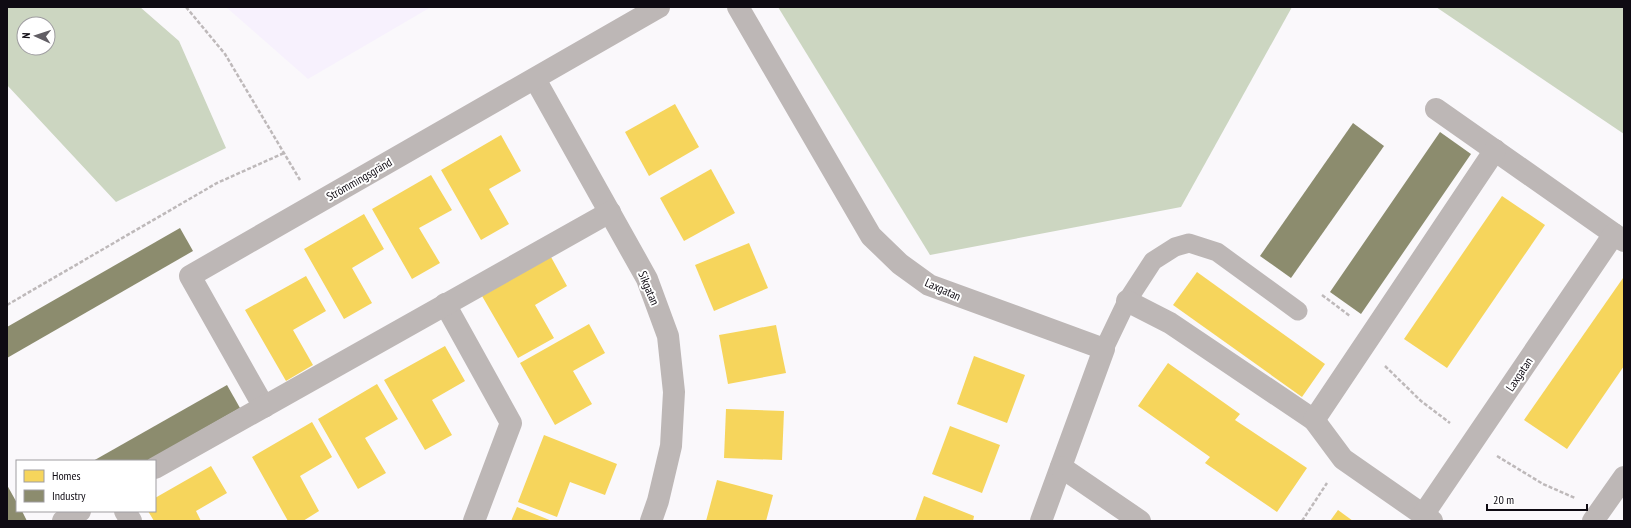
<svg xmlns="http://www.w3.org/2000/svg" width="1631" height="528" font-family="'PT Sans Narrow',sans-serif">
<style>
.built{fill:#f7f1fd}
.forest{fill:#ccd6c1;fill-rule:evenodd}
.homes{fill:#f6d55c}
.industry{fill:#8c8c6e}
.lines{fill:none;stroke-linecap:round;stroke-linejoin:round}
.path{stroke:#beb9ba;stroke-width:2.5;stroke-dasharray:4 2;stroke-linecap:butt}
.lane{stroke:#bdb7b6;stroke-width:19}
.street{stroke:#bdb7b6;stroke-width:22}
.labels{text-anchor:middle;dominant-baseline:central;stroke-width:4;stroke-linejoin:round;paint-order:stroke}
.street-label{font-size:12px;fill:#0f0b13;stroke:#fff}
</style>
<rect width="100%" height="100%" fill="#faf8fb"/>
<path class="built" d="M226,7h205l-123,72z"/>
<g class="forest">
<path d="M7,7h133l39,34 47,107 -110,54 -109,-117zM24,24h24v24h-24z"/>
<path d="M778,7h514l-111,200 -251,48z"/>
<path d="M1436,7h188v127z"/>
</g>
<g class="homes">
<path d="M675,104l24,43 -50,29 -24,-44z"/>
<path d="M501,135l20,36 -32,18 20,35 -28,16 -40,-70z"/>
<path d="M711,169l24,44 -51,28 -24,-43z"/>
<path d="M431,175l21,35 -33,18 21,35 -28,16 -40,-70z"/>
<path d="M1502,196l43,29 -98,143 -43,-29z"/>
<path d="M364,214l20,35 -32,19 20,35 -28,16 -40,-70z"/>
<path d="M749,243l19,45 -54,23 -19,-46z"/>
<path d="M551,257l16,29 -32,19 19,33 -36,20 -36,-62z"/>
<path d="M1197,272l128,92 -23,33 -129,-92z"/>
<path d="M306,276l20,35 -33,19 20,35 -27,16 -41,-71z"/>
<path d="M1623,278l1,1v87l-57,83 -43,-29z"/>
<path d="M589,324l16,29 -32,18 19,33 -37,21 -35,-62z"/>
<path d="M776,325l10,48 -58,11 -9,-49z"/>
<path d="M445,346l20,35 -33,19 20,35 -27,15 -41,-70z"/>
<path d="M974,356l51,19 -18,48 -50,-19z"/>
<path d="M1168,363l72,51 -5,6 72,48 -30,44 -72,-49 5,-6 -72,-51z"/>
<path d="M377,384l21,35 -33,19 21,35 -28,16 -40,-70z"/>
<path d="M726,409l58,2 -2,49 -58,-2z"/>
<path d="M312,422l20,35 -32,19 19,35 -16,10h-15l-36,-64z"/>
<path d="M950,426l50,19 -18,48 -50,-19z"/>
<path d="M544,435l73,29 -12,31 -35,-13 -13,35 -39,-15z"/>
<path d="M211,466l16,27 -31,18 5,10h-47l-6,-10h7v-13z"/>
<path d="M717,480l56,15 -7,26h-60z"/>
<path d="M924,496l50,20 -1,5h-58z"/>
<path d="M517,507l35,14h-41z"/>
<path d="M1338,510l15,11h-23z"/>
</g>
<g class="industry">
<path d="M1353,123l31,23 -93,132 -31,-22z"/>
<path d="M1440,132l31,22 -110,160 -31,-22z"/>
<path d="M180,228l13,23 -186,107v-31z"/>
<path d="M227,385l13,23 -93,53h-54z"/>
<path d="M7,485l10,18v8h5l5,10h-20z"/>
</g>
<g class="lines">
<g class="path">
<path d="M186,7l39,47 75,126"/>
<path d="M1322,295l28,21"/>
<path d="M7,305l210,-122 67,-30"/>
<path d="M1385,366l36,35 29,22"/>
<path d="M1497,456l46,28 32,14"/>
<path d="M1302,521l25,-38"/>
</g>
<path class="lane" d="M1104,349l23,-48 26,-40 22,-14 14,-4 28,9 81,59"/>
<g class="street">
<path d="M738,7l133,229 29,28 29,21 175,64 -63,172"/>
<path d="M535,79l112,200 21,57 6,56 -3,54 -13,55 -7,20"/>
<path d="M1436,109l188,132"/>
<path d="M1127,301l43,22 144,97 29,39 89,62"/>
<path d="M445,304l66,119 -37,98"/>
<path d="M264,407l-74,-131 469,-269"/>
<path d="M1314,420l181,-270"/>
<path d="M1061,467l79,54"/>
<path d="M155,468l455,-256"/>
<path d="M125,511l6,10"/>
<path d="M1423,515l191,-281"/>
<path d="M63,521l17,-10"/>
<path d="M1593,521l31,-44"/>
</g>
</g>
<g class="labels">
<g class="street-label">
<text transform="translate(359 179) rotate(-30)">Strömmingsgränd</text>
<text transform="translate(649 288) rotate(67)">Sikgatan</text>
<text transform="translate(943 289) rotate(24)">Laxgatan</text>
<text transform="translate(1519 374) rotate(-56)">Laxgatan</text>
</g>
</g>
<rect width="1631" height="528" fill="none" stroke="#0f0b13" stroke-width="16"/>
<rect x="16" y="460" width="140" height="52" fill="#ffffff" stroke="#9f9da1"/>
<rect x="24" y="470" width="20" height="12" fill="#f6d55c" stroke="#9f9da1"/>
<text x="52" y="480" font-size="12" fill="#0f0b13">Homes</text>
<rect x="24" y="490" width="20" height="12" fill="#8c8c6e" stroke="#9f9da1"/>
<text x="52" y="500" font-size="12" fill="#0f0b13">Industry</text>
<g transform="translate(36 36) rotate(273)"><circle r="19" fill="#ffffff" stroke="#9f9da1"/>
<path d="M0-3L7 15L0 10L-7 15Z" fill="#615e64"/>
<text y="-6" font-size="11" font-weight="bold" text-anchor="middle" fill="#0f0b13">N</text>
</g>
<path d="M1487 504v6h100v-6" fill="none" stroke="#0f0b13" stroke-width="2"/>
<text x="1493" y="504" font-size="12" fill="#0f0b13" stroke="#ffffff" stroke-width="3" paint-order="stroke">20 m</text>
</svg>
